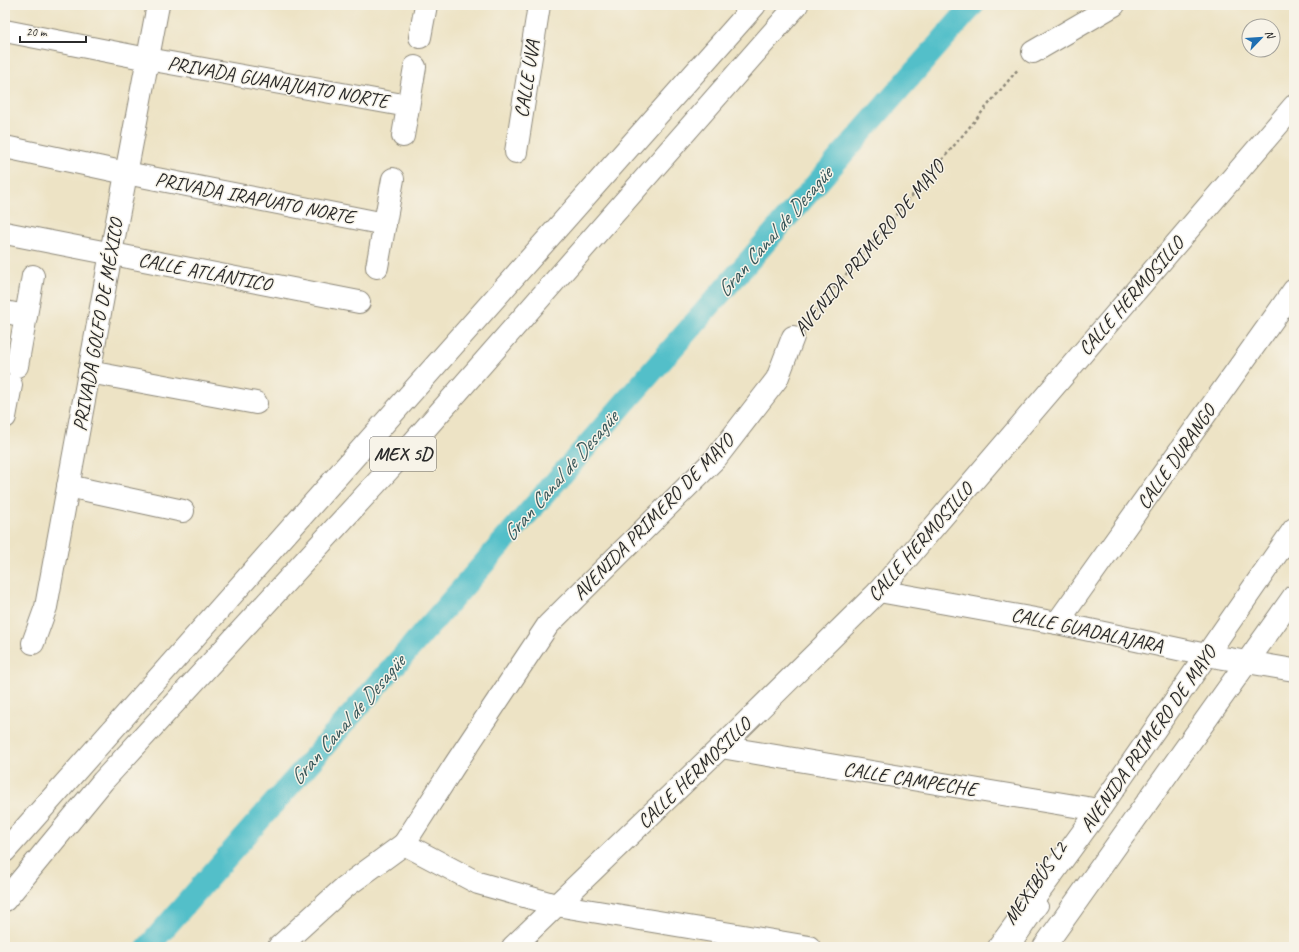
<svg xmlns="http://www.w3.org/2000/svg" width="1299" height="952" font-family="Caveat,sans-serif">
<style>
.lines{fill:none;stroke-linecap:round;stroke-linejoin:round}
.canal{stroke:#52bfc9;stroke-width:23}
.service-casing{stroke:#8c8778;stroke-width:14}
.minor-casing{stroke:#8c8778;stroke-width:24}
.trunk-casing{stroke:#8c8778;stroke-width:24}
.motorway-casing{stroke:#8c8778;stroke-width:24}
.path{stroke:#8c8778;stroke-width:2.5;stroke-dasharray:3 3;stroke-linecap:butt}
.service{stroke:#fff;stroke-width:12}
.minor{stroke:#fff;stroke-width:22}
.trunk{stroke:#fff;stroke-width:22}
.motorway{stroke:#fff;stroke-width:22}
.labels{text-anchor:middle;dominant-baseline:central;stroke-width:3;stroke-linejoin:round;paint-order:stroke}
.shield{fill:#f7f3e8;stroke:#686764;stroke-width:1}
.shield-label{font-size:19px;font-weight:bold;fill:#2b2b2b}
.street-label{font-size:20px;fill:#2b2b2b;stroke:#f7f3e8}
.water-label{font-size:21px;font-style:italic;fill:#37575a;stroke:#f7f3e8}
</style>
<rect width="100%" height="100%" fill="#f7f3e8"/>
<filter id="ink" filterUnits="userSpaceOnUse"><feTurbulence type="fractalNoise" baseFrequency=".025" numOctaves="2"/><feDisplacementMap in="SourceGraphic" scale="8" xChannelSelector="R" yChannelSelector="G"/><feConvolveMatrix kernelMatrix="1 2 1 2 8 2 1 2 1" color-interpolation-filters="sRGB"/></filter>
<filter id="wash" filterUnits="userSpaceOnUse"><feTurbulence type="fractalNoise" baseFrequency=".012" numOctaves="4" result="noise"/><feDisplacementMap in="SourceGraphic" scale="16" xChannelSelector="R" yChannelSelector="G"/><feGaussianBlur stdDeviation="0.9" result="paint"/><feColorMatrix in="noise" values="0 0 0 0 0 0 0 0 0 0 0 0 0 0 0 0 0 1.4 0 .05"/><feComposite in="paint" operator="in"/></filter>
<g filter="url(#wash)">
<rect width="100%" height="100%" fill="#ede3c5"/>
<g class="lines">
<path class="canal" d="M148,947l825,-942"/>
</g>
</g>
<g filter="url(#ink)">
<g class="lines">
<defs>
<path id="service" d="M1014,947l28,-41"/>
<g id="minor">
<path d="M5,31l143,28 260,47"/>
<path d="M420,37l6,-32"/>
<path d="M1033,52l81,-47"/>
<path d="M403,136l12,-69"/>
<path d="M5,147l121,26 259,51"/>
<path d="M516,152l23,-147"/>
<path d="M5,233l354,69"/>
<path d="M377,267l16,-88"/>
<path d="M5,312l21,4"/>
<path d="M793,337l-16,42 -61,79 -168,167 -92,138 -52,81 74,39 78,22 253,42"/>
<path d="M17,366l16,-90"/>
<path d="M89,372l167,31"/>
<path d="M5,417l6,-32"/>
<path d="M68,486l115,25"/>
<path d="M879,591l178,32 149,32 88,15"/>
<path d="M1057,623l237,-333"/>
<path d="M33,643l13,-36 65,-354 47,-248"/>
<path d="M721,747l378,63"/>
<path d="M279,947l66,-60 59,-43"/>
<path d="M513,947l208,-200 158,-156 415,-485"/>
</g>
<g id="trunk">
<path d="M999,947l100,-137 195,-281"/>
<path d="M1044,947l250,-351"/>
</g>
<g id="motorway">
<path d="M5,851l750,-846"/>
<path d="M5,900l98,-119 301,-328 393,-448"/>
</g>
</defs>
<use href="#service" class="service-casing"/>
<use href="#minor" class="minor-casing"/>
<use href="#trunk" class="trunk-casing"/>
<use href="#motorway" class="motorway-casing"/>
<path class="path" d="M807,321l212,-253"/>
<use href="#service" class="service"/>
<use href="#minor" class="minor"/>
<use href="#trunk" class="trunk"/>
<use href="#motorway" class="motorway"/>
</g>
</g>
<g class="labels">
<rect class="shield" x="370" y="437" width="66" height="34" rx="3"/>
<g class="shield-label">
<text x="403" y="454">MEX 5D</text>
</g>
<g class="street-label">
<text transform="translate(527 79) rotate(-81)">CALLE UVA</text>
<text transform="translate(278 82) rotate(10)">PRIVADA GUANAJUATO NORTE</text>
<text transform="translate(255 198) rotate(11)">PRIVADA IRAPUATO NORTE</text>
<text transform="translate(869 248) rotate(-50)">AVENIDA PRIMERO DE MAYO</text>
<text transform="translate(205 272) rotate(11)">CALLE ATLÁNTICO</text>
<text transform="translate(1131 296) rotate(-49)">CALLE HERMOSILLO</text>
<text transform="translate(98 325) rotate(-80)">PRIVADA GOLFO DE MÉXICO</text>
<text transform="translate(1176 457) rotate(-55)">CALLE DURANGO</text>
<text transform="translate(653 517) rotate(-46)">AVENIDA PRIMERO DE MAYO</text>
<text transform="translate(920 542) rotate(-49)">CALLE HERMOSILLO</text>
<text transform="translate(1087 630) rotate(12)">CALLE GUADALAJARA</text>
<text transform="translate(1148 739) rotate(-55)">AVENIDA PRIMERO DE MAYO</text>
<text transform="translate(694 773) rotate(-44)">CALLE HERMOSILLO</text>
<text transform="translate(910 779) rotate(9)">CALLE CAMPECHE</text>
<text transform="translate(1035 883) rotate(-55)">MEXIBÚS L2</text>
</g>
<g class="water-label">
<text transform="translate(774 232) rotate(-49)">Gran Canal de Desagüe</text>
<text transform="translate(560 476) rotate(-49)">Gran Canal de Desagüe</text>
<text transform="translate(347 720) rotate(-49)">Gran Canal de Desagüe</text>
</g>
</g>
<rect width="1299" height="952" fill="none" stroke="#f7f3e8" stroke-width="20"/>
<g transform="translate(1261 38) rotate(65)"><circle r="19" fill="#f7f3e8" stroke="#a5a39c"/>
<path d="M0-3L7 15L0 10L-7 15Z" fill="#1f6fb2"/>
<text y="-6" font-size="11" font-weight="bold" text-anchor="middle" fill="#2b2b2b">N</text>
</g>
<path d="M20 36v6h66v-6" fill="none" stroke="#2b2b2b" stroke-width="2"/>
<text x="26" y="36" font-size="12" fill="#2b2b2b" stroke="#f7f3e8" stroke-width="3" paint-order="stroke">20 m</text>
</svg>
